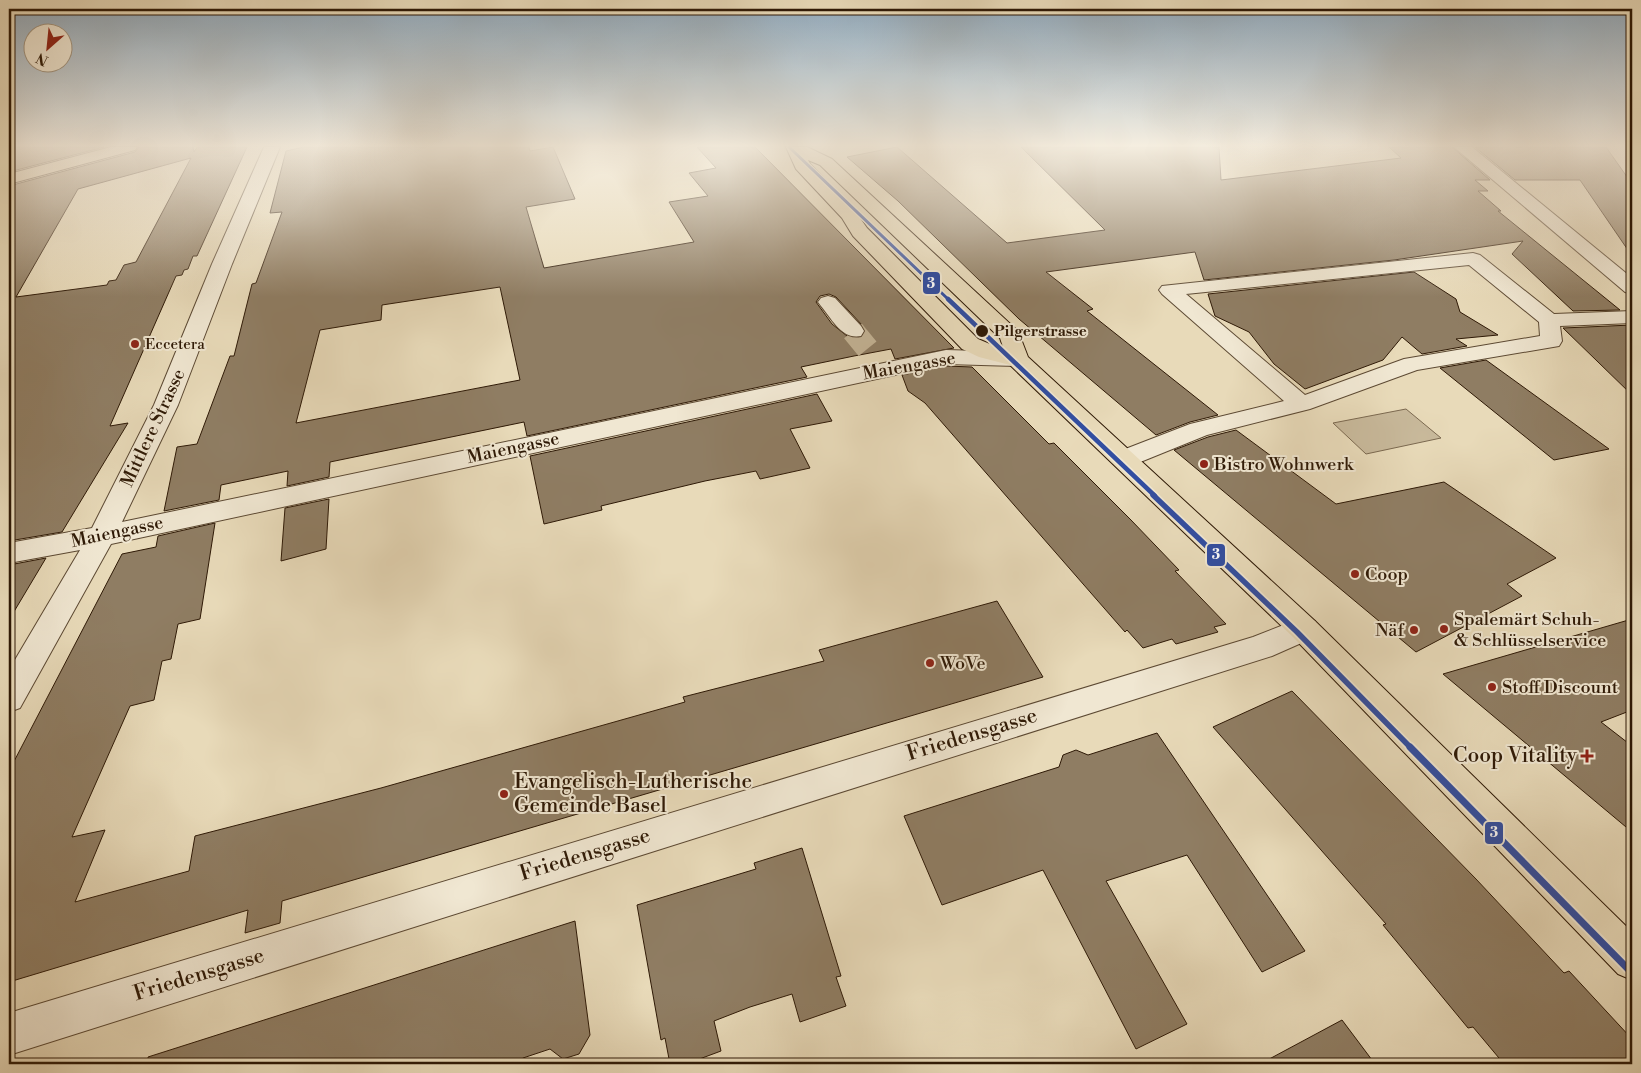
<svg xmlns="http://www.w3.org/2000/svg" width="1641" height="1073" font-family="'Libre Bodoni',serif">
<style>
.green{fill:#c8b99b;stroke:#7b6950}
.building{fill:#8f7d63;stroke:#2e1906;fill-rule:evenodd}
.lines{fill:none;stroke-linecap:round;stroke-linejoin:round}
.minor-tunnel{stroke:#c3b395;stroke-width:23;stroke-dasharray:23 12;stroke-linecap:butt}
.minor-casing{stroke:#5c4933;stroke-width:2}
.major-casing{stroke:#2e1906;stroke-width:2}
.minor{fill:#f0e7d2;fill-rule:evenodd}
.major{fill:#e8dab9;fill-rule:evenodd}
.tram-1-far3-casing{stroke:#f0e7d2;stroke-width:5.5}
.tram-1-far2-casing{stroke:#f0e7d2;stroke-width:8}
.tram-1-far1-casing{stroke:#f0e7d2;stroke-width:9}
.tram-1-casing{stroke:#f0e7d2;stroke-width:11}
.tram-1-far3{stroke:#324ea1;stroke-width:3}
.tram-1-far2{stroke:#324ea1;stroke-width:4.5}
.tram-1-far1{stroke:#324ea1;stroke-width:5.5}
.tram-1{stroke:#324ea1;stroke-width:7}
.stop-dot{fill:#2e1906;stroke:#f0e7d2;stroke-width:2}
.poi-dot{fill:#8f2418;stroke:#f0e7d2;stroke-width:2}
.labels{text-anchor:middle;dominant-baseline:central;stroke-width:4;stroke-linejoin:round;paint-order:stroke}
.far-stop-label{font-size:15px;font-weight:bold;fill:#2e1906;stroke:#f0e7d2;text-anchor:start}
.far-poi-label{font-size:15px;fill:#2e1906;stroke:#f0e7d2;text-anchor:start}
.street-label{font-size:18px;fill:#2e1906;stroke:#f0e7d2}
.poi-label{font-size:18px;fill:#2e1906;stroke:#f0e7d2;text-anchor:start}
.near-street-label{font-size:21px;fill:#2e1906;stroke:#f0e7d2}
.near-poi-label{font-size:21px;fill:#2e1906;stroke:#f0e7d2;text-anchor:end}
.line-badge{stroke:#f0e7d2;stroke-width:2}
.badge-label{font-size:14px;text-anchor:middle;font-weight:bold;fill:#fff}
</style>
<rect width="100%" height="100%" fill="#e8dab9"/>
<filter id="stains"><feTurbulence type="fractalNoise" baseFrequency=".004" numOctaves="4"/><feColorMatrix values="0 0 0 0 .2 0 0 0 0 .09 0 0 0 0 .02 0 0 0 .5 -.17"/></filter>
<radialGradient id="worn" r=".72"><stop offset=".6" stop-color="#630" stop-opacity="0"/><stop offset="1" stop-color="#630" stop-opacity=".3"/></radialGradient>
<path class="green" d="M1406,409l35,29 -75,16 -33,-31z"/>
<g class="building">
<path d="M9,147h95l-95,25z"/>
<path d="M139,147h54l1,5 3,-5h50l-50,109h-4l-5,13 -4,1 -2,5 -6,1 -66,150 18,-3 -66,109 -53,9v-355l126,-34zM191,158l-55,104 -12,3 -8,15 -7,1 -2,4 -91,12 62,-108z"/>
<path d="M304,147h225l1,4 23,-4 22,52 -49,8 18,61 150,-26 -25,-40 39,-6 -19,-23 27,-5 -19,-21h58l199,201 -59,11 -4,-10 -37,7 -53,11 6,10 -280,59 -3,-14 -194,40 -1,15 -42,9 1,-15 -67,14 -2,15 -55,11 13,-64 20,-3 33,-88h4l18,-72 4,-1 26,-71 -12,1 16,-62zM500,287l20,93 -224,43 24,-93 61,-10 1,-15zM829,294l7,3 26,28 4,5 -3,7 -16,-1 -15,-12 -16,-22 4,-6z"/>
<path d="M897,147l110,96 98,-13 -84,-83h198l2,33 180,-22 -12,-11h63l38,33h-15l13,11h-10l23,20h-3l122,99 -47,1 -61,-57 11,-13 -129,19 -190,20 -9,-28 -149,20 47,37 -6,2 131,104 -28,7 -34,13 -137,-116 -121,-118 -51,-44z"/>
<path d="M1475,147h131l26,37v72l-52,-76h-65z"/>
<path d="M1414,272l42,27 4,13 38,23 -42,4 11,7 -45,8 -20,-17 -19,23 -78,29 -31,-25 -25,-32 -34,-16 -7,-22z"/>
<path d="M1632,325v70l-69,-67z"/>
<path d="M1486,360l123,89 -55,11 -114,-92z"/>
<path d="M946,366l26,1 77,77 5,-1 77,77 48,50 -4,1 51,53 -12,3 4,5 -42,12 -4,-5 -29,9 -16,-18 -2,2 -200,-229 -17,-12 -6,-16z"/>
<path d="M817,394l15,27 -42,8 20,39 -50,11 -4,-8 -51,10 -104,25 1,4 -58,14 -14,-68z"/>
<path d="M1236,430l100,74 108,-22 112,76 -49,26 15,12 -106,56 -242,-202 34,-13z"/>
<path d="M329,499l-3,50 -45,12 4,-53z"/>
<path d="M215,523l-15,96 -22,5 -7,35 -9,2 -8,39 -24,6 -58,131 33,-7 -30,72 114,-31 6,-35 186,-48 304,-86 -2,-5 141,-36 -5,-11 178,-49 46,76 -761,224 -2,22 -35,10 3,-23 -239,72v-211l113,-217 34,-7 2,-11z"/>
<path d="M46,558l-37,62v-55z"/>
<path d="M1632,619v91l-31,12 31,24v86l-189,-158z"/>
<path d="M1292,691l184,188 88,94 5,-2 63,68v25h-128l-31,-37 -5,1 -85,-103 3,-1 -173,-197z"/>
<path d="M1157,733l148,218 -43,21 -75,-117 -81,26 81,143 -51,25 -93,-179 -101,35 -38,-89 155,-49 4,-12 13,-5 12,5z"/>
<path d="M802,848l39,128 -5,1 10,29 -46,16 -8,-28 -42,13 -36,14 7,30 -35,13h-16l-5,-26 -4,2 -24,-135 119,-36 -2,-6z"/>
<path d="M575,921l15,114 -11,19 -16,5 -13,-10 -27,9 -7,6h-367l-1,-7z"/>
<path d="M1342,1020l33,44h-115z"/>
</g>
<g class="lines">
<path class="minor-tunnel" d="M853,331l18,22"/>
<defs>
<g id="minor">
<path d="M264,147h16l-48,117 -54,141 -56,117 824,-172 70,2 8,2 3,5 -3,5 -8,2 -70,-2 -835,180 -91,164 -11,4v-42l71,-120 -71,13v-20l83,-15 62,-123 58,-141z"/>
<path d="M1454,147h18l160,131v16l-7,-2z"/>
<path d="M1473,253l7,2 74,59 78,-3v12l-72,3 2,15 -3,5 -142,24 -107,39 -103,26 -74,30 -9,2 -9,-2 -4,-6 4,-6 75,-29 94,-23 -122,-107 -3,-4 3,-4zM1469,265l70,57 1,14 -136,23 -99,36 -119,-101z"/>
<path d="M828,296l7,2 26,28 3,5 -3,5c-19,4 -29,-17 -40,-30l-3,-4 3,-4z"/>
<path d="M1304,617l11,4 4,8 -4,8 -43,19 -1263,399v-42l1244,-376z"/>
</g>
<g id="major">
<path d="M111,147h26l-2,3 -126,34v-10z"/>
<path d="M786,147h21l25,12 186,172 10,26 287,264 317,311v48l-14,-6 -325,-337 -283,-272 -31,-8 -17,-8 -109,-113 -11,-18 -46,-49zM808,160l12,5 180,173 4,12 -26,-11 -111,-111 -12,-17 -45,-47z"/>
</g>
</defs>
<use href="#minor" class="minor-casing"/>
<use href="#major" class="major-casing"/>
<use href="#minor" class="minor"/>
<use href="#major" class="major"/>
<defs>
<path id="tram-1-far3" d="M789,147l160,153"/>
<path id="tram-1-far2" d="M948,299l207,197"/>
<path id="tram-1-far1" d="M1153,495l144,137 115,117"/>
<path id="tram-1" d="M1410,747l222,226"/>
</defs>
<use href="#tram-1-far3" class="tram-1-far3-casing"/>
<use href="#tram-1-far2" class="tram-1-far2-casing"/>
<use href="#tram-1-far1" class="tram-1-far1-casing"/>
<use href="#tram-1" class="tram-1-casing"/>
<use href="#tram-1-far3" class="tram-1-far3"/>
<use href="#tram-1-far2" class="tram-1-far2"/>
<use href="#tram-1-far1" class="tram-1-far1"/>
<use href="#tram-1" class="tram-1"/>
</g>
<linearGradient id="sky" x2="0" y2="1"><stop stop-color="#8fa9bd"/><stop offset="0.49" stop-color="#f5eee0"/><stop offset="1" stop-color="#f5eee0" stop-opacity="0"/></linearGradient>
<rect width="1641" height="297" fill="url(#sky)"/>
<circle class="stop-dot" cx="982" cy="331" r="7"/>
<g class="poi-dot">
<circle cx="135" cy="344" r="5"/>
<circle cx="1204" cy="464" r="5"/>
<circle cx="1355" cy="574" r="5"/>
<circle cx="1444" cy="629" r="5"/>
<circle cx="1414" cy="630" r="5"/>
<circle cx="930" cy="663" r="5"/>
<circle cx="1492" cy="687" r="5"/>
<path d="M1584.5 748.5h5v5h5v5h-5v5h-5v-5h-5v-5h5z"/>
<circle cx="504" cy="794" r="5"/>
</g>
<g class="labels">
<g class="far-stop-label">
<text x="994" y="331">Pilgerstrasse</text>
</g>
<g class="far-poi-label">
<text x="145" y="344">Eccetera</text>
</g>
<g class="street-label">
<text transform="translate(909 366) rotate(-10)">Maiengasse</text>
<text transform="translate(153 428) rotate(-65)">Mittlere Strasse</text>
<text transform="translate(513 448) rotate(-12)">Maiengasse</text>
<text transform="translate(117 532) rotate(-12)">Maiengasse</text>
</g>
<g class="poi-label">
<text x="1214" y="464">Bistro Wohnwerk</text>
<text x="1365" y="574">Coop</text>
<text x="1454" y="619">Spalemärt Schuh-<tspan x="1454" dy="21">&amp; Schlüsselservice</tspan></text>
<text x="1404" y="630" text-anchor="end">Näf</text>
<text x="940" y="663">WoVe</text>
<text x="1502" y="687">Stoff Discount</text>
</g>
<g class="near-street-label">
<text transform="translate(972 735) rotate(-17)">Friedensgasse</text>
<text transform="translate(585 855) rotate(-17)">Friedensgasse</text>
<text transform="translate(199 975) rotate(-17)">Friedensgasse</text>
</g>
<g class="near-poi-label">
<text x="1577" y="756">Coop Vitality</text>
<text x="514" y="782" text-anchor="start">Evangelisch-Lutherische<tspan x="514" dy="24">Gemeinde Basel</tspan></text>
</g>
</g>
<g class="line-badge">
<rect x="922" y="271" width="19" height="24" rx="5" fill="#324ea1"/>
<rect x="1206" y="543" width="20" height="24" rx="5" fill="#324ea1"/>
<rect x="1484" y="821" width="20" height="24" rx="5" fill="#324ea1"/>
</g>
<g class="badge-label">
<text x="931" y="288">3</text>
<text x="1216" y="559">3</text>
<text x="1494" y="837">3</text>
</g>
<rect width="1641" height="1073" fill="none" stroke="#e8dab9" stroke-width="30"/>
<rect x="10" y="10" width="1621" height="1053" fill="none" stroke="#2e1906" stroke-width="2.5"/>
<rect x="15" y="15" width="1611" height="1043" fill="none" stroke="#2e1906"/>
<g transform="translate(48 48) rotate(207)"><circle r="24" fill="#f0e7d2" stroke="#a29580"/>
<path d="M0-4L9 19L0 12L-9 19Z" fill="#8f2418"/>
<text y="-8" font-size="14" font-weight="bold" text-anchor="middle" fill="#2e1906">N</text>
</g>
<rect width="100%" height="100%" filter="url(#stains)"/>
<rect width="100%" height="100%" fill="url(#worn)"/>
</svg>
